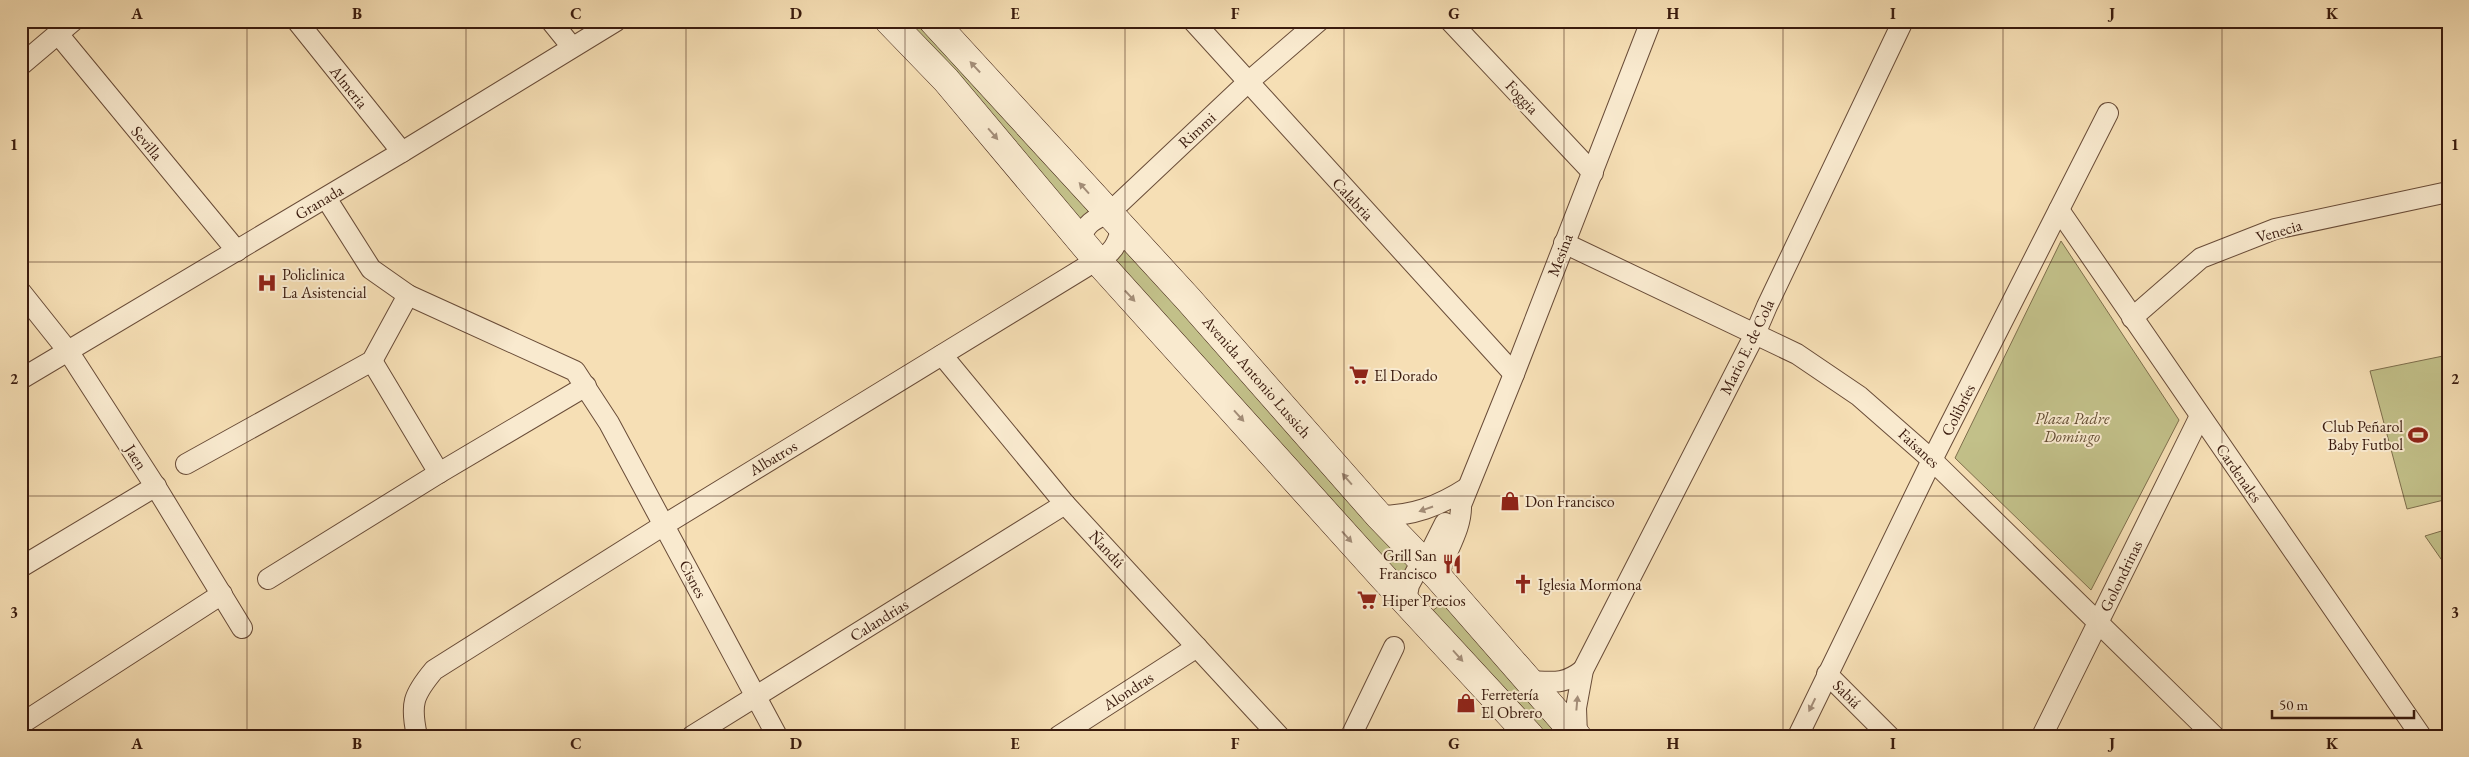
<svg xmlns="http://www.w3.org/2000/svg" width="2469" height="757" font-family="'EB Garamond',serif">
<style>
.green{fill:#c2c089;stroke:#7e6e4c}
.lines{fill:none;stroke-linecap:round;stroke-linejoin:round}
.street-casing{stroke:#694c38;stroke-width:22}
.secondary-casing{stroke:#3a1b0e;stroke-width:29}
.street{stroke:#f9eacf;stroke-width:20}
.secondary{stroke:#f9eacf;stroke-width:28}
.oneway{fill:#a38d78}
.grid{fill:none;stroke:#3a1b0e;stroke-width:1;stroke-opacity:0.55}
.labels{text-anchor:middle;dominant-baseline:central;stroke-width:4;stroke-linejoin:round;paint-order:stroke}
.street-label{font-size:16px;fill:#3a1b0e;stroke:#f9eacf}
.poi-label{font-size:16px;fill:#3a1b0e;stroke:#f9eacf;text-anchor:start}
.park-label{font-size:16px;font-style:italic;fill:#634d33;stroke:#f9eacf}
.neatline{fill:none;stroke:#3a1b0e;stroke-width:2}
.grid-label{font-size:16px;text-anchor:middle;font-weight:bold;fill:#3a1b0e}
</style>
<rect width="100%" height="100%" fill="#f6dfb5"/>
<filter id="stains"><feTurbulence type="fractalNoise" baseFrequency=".004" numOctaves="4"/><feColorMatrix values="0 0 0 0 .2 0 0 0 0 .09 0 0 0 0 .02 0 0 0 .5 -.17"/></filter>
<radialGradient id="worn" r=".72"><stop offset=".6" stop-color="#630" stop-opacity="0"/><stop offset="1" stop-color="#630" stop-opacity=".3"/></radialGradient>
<g class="green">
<path d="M901,21h21l172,190 -15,14z"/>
<path d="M2061,241l118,179 -88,170 -136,-132z"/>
<path d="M1125,245l287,319 -5,4 -5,11 -292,-316 11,-9z"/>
<path d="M2448,355v144l-41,10 -37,-138z"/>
<path d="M2448,529v40l-23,-33z"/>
<path d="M1443,599l124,137h-22l-114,-124 9,-7z"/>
</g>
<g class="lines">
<defs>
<g id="street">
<path d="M297,21l105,131"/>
<path d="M551,21l21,26"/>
<path d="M1193,21l321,353"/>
<path d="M1450,21l143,152"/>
<path d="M58,34l179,217"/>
<path d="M21,65l52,-44"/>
<path d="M326,198l45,71 37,26 167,76 34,52 168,313"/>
<path d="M2059,210l362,526"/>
<path d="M1080,239c6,-15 13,-20 28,-25l139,-131 72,-62"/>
<path d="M1564,243l233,111 62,42 73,64 282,276"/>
<path d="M21,292l47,59 91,141 83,136"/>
<path d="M2132,318l69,-60 74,-29 173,-37"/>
<path d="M942,355l123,149 214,232"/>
<path d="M372,361l67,112"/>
<path d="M21,379l381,-227 214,-131"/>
<path d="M186,464l186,-103 36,-66"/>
<path d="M1379,516c34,0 60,-10 88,-28"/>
<path d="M21,567l135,-81"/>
<path d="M1438,577c6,-24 24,-47 23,-72l53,-131 137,-353"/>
<path d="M268,579l171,-106 147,-87"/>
<path d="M1406,600l3,-15 9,-17 7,-5 20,-40"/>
<path d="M1827,674l62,62"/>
<path d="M1530,681c23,1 34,4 53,-11"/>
<path d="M21,724l201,-130"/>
<path d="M417,736c-7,-32 -4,-41 17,-66l230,-145 433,-265c16,-6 20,-16 25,-32"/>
<path d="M692,736l373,-232"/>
<path d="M1059,736l138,-89"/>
<path d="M1351,736l43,-89"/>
<path d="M1577,736l-1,-28 7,-38 172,-336 12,-28 136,-285"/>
<path d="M1798,736l134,-276 176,-347"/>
<path d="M2042,736l158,-320"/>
</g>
<g id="secondary">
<path d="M889,21l57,59 151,180 286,317 147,159"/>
<path d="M933,21l256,279 190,216 59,61 139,159"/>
</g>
</defs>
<use href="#street" class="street-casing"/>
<use href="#secondary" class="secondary-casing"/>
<use href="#street" class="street"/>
<use href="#secondary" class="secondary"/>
</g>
<defs><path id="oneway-solid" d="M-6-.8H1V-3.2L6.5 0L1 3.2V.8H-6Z" transform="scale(1.25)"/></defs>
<g class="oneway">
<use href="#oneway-solid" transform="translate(975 67) rotate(-133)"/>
<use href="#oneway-solid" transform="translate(993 134) rotate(49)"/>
<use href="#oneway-solid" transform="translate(1084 188) rotate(-132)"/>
<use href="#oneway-solid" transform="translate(1130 296) rotate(47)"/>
<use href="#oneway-solid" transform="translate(1239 416) rotate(48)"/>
<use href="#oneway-solid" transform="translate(1347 479) rotate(-131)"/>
<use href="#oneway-solid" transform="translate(1426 509) rotate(161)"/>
<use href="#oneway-solid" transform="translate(1347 537) rotate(48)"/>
<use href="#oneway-solid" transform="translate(1458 656) rotate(48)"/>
<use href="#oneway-solid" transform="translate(1577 703) rotate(-85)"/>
<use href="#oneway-solid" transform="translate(1812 705) rotate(116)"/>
</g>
<path class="grid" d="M247,21v715M466,21v715M686,21v715M905,21v715M1125,21v715M1344,21v715M1564,21v715M1783,21v715M2003,21v715M2222,21v715M21,262h2427M21,496h2427"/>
<defs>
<symbol id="hospital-bare" viewBox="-9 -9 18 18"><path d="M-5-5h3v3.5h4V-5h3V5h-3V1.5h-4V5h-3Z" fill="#8f2418" stroke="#f9eacf" stroke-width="2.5" paint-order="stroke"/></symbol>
<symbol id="supermarket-bare" viewBox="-9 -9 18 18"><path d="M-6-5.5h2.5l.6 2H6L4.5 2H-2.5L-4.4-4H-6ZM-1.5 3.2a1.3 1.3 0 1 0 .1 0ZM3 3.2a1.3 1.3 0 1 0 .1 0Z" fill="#8f2418" stroke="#f9eacf" stroke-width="2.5" paint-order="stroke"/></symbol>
<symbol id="stadium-bare" viewBox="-9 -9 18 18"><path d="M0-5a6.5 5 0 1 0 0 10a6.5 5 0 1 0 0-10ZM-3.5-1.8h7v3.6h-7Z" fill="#8f2418" stroke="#f9eacf" stroke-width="2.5" paint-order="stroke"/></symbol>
<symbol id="shop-bare" viewBox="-9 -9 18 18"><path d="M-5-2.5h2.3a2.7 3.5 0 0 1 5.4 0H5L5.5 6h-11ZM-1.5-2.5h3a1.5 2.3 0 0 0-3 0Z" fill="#8f2418" stroke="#f9eacf" stroke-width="2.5" paint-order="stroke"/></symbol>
<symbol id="restaurant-bare" viewBox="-9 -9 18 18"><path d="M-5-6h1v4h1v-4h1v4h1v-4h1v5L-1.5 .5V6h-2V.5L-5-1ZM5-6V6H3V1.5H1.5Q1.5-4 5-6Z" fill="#8f2418" stroke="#f9eacf" stroke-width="2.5" paint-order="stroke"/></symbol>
<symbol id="church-bare" viewBox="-9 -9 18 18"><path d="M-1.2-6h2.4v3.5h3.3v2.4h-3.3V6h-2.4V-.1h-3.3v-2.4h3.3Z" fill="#8f2418" stroke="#f9eacf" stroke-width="2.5" paint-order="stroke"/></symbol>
</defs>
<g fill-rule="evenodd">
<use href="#hospital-bare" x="253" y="269" width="28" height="28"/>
<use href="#supermarket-bare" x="1345" y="361" width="28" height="28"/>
<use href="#stadium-bare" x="2404" y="421" width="28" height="28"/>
<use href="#shop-bare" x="1496" y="487" width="28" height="28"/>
<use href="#restaurant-bare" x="1438" y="550" width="28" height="28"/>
<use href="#church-bare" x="1509" y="570" width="28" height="28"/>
<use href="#supermarket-bare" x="1353" y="586" width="28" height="28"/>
<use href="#shop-bare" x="1452" y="689" width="28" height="28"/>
</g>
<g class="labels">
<g class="street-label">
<text transform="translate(349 87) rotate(51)">Almeria</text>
<text transform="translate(1522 97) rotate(47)">Foggia</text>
<text transform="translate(1197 130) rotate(-43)">Rimmi</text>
<text transform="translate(147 143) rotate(50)">Sevilla</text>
<text transform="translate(1353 199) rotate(47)">Calabria</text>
<text transform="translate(319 202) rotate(-31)">Granada</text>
<text transform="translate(2279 231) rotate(-16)">Venecia</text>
<text transform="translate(1560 255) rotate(-69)">Mesina</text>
<text transform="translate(1747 347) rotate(-64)">Mario E. de Cola</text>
<text transform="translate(1257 377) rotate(49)">Avenida Antonio Lussich</text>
<text transform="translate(1958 410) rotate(-63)">Colibríes</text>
<text transform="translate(1919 448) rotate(43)">Faisanes</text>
<text transform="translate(136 457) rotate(57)">Jaen</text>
<text transform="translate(773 458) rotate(-31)">Albatros</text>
<text transform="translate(2239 473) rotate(55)">Cardenales</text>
<text transform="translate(1107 549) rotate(47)">Ñandú</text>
<text transform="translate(2121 576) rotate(-64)">Golondrinas</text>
<text transform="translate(693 579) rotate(62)">Cisnes</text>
<text transform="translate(879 620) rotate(-32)">Calandrias</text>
<text transform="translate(1128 691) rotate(-33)">Alondras</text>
<text transform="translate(1847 694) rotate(45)">Sabiá</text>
</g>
<g class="poi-label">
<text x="282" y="274">Policlinica<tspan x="282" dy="18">La Asistencial</tspan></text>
<text x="1374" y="375">El Dorado</text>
<text x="2403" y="426" text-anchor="end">Club Peñarol<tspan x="2403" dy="18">Baby Futbol</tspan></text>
<text x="1525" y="501">Don Francisco</text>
<text x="1437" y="555" text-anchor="end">Grill San<tspan x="1437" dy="18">Francisco</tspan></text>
<text x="1538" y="584">Iglesia Mormona</text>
<text x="1382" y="600">Hiper Precios</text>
<text x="1481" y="694">Ferretería<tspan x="1481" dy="18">El Obrero</tspan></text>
</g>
<g class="park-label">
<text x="2072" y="418">Plaza Padre<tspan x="2072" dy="18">Domingo</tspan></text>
</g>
</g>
<rect width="2469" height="757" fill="none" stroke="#f6dfb5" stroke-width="55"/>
<path d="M2272 710v8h142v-8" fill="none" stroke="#3a1b0e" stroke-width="2.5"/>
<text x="2279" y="710" font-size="15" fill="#3a1b0e" stroke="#f9eacf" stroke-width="4" paint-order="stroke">50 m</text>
<rect x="28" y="28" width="2414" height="702" class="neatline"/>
<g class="grid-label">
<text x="137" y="19">A</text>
<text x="357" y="19">B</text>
<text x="576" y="19">C</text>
<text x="796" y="19">D</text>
<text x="1015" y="19">E</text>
<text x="1235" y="19">F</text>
<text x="1454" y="19">G</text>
<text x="1673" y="19">H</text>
<text x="1893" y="19">I</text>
<text x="2112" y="19">J</text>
<text x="2332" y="19">K</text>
<text x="14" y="150">1</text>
<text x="2455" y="150">1</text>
<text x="14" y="384">2</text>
<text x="2455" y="384">2</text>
<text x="14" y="618">3</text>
<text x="2455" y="618">3</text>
<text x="137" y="749">A</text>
<text x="357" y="749">B</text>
<text x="576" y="749">C</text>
<text x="796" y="749">D</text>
<text x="1015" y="749">E</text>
<text x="1235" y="749">F</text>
<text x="1454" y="749">G</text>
<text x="1673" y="749">H</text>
<text x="1893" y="749">I</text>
<text x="2112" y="749">J</text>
<text x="2332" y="749">K</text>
</g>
<rect width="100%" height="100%" filter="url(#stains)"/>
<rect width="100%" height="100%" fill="url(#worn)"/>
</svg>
